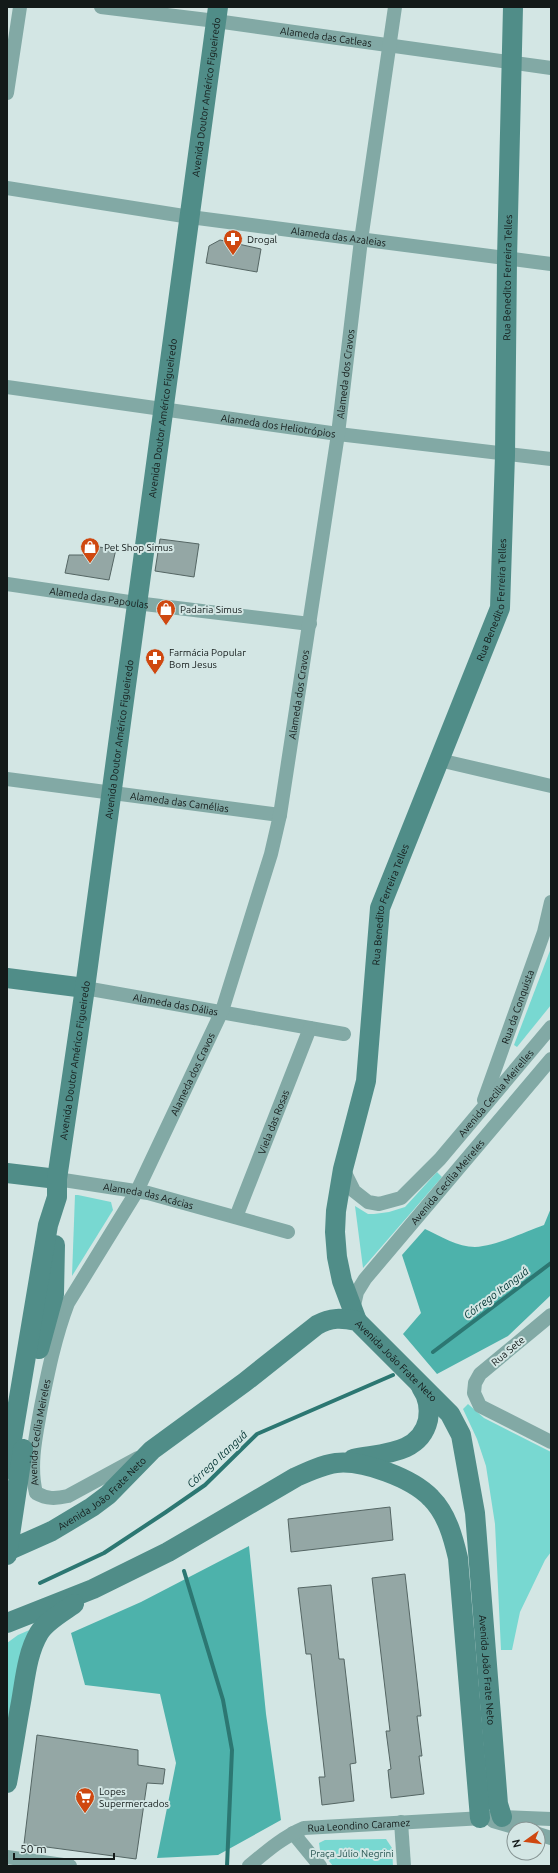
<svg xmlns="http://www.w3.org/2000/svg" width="558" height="1873" font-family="Ubuntu,sans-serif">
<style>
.green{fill:#78d8d1}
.forest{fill:#4db2ab}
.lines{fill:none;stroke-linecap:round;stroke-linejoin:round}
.stream{stroke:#2c7772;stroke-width:4}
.building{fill:#94a7a5;stroke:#556664}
.street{stroke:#82a9a5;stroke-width:14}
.secondary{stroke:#508d88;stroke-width:20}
.labels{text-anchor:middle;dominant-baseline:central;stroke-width:4;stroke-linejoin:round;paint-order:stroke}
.street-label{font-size:10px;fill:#131a19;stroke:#d3e6e4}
.poi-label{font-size:10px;fill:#131a19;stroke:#d3e6e4;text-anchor:start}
.park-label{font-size:10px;fill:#295552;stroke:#d3e6e4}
.water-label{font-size:11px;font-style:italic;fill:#023432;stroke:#d3e6e4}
</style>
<rect width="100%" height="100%" fill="#d3e6e4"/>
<g class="green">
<path d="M551,948v57l-34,42 -3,-2z"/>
<path d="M437,1172l5,5 -79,91 -8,-62 13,8h6l15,-2 16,-5z"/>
<path d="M75,1195h3l33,7 2,8 -41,66z"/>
<path d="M468,1404l16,14 67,34v100l-6,8 -25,52 -8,38h-11l-6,-126 -9,-58 -9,-27 -14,-30z"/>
<path d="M34,1628l-27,127v-112l11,-8z"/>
<path d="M386,1839l6,9 1,18h-60l-13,-16 -1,-7 6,-3z"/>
</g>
<g class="forest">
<path d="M551,1208v87l-43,41 -71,38 -34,-40 18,-21 -19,-58 23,-26c15,7 33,18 50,18 20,-1 50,-15 69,-22z"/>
<path d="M249,1546l17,168 15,106 -63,35 -61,3 19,-95 -16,-69 -75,-9 -14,-52 70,-31z"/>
</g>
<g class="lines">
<g class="stream">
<path d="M433,1352l118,-89"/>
<path d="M184,1571l39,129 9,50 -5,116"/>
<path d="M40,1583l64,-30 62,-41 39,-27 52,-51 136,-59"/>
</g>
</g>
<g class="building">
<path d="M220,240l41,9 -4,23 -51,-9 3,-17z"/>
<path d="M160,539l39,5 -5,33 -39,-6z"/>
<path d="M89,546l27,3 -7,31 -44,-7 4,-18h18z"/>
<path d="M390,1507l3,33 -102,12 -3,-33z"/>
<path d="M405,1574l16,142h-4l5,40h-3l5,38 -33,4 -3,-28 3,-1 -5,-38h4l-18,-153z"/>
<path d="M331,1585l8,74h5l12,104 -6,1 4,37 -32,4 -3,-28h6l-14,-123h-5l-8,-66z"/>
<path d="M37,1735l101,15v15l27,4 -2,15 -16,-1 -11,76 -112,-15z"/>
</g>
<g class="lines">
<g class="street">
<path id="s1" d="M101,7l115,14 335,47"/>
<path d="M7,93l13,-86"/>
<path id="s2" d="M7,188l183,29 361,47"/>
<path id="s3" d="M7,387l331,47 213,25"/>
<path id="s4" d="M7,584l129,19 174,21"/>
<path d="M439,760l112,26"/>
<path id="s5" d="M7,779l273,36"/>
<path id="s6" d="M85,988l259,46"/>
<path id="s7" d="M484,1100l60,-168 7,-30"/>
<path id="s8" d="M343,1169l11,22 14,11 11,2 22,-6 39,-39 111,-132"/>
<path id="s9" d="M57,1179l91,14 140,39"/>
<path id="s10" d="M236,1217l74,-189"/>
<path id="s11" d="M353,1310l4,-18 8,-13 186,-220"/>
<path d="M551,1315l-71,59 -5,9 -1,10 6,13 71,36"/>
<path id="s12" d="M138,1458l-70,38c-13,3 -21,3 -32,-3 -7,-28 0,-58 5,-86 7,-35 14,-70 27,-104l69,-112 85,-180 49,-157 9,-39 58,-381 23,-194 34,-233"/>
<path d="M493,1821l27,8"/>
<path d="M401,1822l3,44"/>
<path d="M293,1833l27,33"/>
<path d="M538,1834l13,4"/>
<path d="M7,1857l63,9"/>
<path id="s13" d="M249,1866c18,-15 34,-29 55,-38l198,-11 49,2"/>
</g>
<g class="secondary">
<path d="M7,978l78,10"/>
<path d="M7,1173l50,6"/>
<path id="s14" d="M357,1321l-15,-40 -5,-24 -2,-25 1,-21 7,-42 23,-88 14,-173 120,-300 5,-153 2,-196 6,-252"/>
<path d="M39,1349l15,-55 1,-49"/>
<path d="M353,1459c28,-6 67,-4 75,-39 2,-12 0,-23 -7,-33"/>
<path id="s15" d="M7,1469l41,-244 9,-28v-18l28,-191 133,-981"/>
<path id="s16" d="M7,1551l45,-20 40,-24 16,-12 44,-45 93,-68 72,-57c14,-8 25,-7 40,-4l93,93 11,21 14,78 23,291 4,13"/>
<path d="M7,1555l16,-106"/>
<path d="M7,1623l86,-34 75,-37 128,-75c13,-6 26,-12 40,-14 27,-3 76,15 95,35 16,16 22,39 27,60l22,260"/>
<path d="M7,1783c5,-27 9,-54 14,-81 4,-22 6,-49 18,-69 7,-12 24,-21 35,-29"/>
</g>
</g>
<defs>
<symbol id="pharmacy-pin" viewBox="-11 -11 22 30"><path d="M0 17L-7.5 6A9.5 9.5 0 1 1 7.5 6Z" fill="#cf4810" stroke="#d3e6e4"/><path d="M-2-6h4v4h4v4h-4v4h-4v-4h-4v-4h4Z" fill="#fff"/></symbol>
<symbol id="shop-pin" viewBox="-11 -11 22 30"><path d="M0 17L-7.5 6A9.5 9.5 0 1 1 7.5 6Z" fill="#cf4810" stroke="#d3e6e4"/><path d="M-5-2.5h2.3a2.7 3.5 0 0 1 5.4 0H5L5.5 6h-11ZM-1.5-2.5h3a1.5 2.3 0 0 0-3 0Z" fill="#fff"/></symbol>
<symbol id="supermarket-pin" viewBox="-11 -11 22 30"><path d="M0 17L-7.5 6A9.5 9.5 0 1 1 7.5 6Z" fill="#cf4810" stroke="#d3e6e4"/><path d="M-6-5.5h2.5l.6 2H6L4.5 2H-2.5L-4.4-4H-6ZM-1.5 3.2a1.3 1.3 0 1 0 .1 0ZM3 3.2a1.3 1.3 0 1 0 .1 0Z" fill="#fff"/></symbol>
</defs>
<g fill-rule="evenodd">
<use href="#pharmacy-pin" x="222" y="228" width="22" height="30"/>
<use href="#shop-pin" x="79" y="536" width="22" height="30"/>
<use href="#shop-pin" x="155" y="598" width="22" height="30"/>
<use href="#pharmacy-pin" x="144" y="647" width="22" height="30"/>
<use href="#supermarket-pin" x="74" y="1786" width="22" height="30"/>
</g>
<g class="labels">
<g class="street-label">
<text stroke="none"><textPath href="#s1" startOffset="227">Alameda das Catleas</textPath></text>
<text stroke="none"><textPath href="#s15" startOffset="1387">Avenida Doutor Américo Figueiredo</textPath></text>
<text stroke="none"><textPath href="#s2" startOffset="335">Alameda das Azaleias</textPath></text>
<text stroke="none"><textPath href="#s14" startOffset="1074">Rua Benedito Ferreira Telles</textPath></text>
<text stroke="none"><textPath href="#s12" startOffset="1288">Alameda dos Cravos</textPath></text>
<text stroke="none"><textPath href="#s15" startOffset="1063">Avenida Doutor Américo Figueiredo</textPath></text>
<text stroke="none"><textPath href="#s3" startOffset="274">Alameda dos Heliotrópios</textPath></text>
<text stroke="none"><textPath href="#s4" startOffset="93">Alameda das Papoulas</textPath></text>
<text stroke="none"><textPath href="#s14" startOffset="750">Rua Benedito Ferreira Telles</textPath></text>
<text stroke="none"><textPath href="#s12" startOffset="964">Alameda dos Cravos</textPath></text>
<text stroke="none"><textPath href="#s15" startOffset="739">Avenida Doutor Américo Figueiredo</textPath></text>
<text stroke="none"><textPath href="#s5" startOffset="174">Alameda das Camélias</textPath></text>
<text stroke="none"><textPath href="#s14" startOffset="426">Rua Benedito Ferreira Telles</textPath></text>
<text stroke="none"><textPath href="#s6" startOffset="92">Alameda das Dálias</textPath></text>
<text stroke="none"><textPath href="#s7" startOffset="99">Rua da Conquista</textPath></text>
<text stroke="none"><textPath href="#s15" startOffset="415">Avenida Doutor Américo Figueiredo</textPath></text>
<text stroke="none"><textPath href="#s12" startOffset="568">Alameda dos Cravos</textPath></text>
<text stroke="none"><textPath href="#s8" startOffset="218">Avenida Cecilia Meirelles</textPath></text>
<text stroke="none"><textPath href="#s10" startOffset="102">Viela das Rosas</textPath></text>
<text stroke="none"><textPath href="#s11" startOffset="161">Avenida Cecília Meireles</textPath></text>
<text stroke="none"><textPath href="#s9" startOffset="93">Alameda das Acácias</textPath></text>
<text transform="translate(508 1351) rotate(-40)">Rua Sete</text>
<text stroke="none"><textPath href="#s16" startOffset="483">Avenida João Frate Neto</textPath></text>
<text stroke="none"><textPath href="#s12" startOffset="174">Avenida Cecília Meireles</textPath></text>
<text stroke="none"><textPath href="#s16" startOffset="112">Avenida João Frate Neto</textPath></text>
<text stroke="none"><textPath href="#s16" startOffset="819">Avenida João Frate Neto</textPath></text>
<text stroke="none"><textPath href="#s13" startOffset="122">Rua Leondino Caramez</textPath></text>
</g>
<g class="poi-label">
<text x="247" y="239">Drogal</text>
<text x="104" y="547">Pet Shop Simus</text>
<text x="180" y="609">Padaria Simus</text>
<text x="169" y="652">Farmácia Popular<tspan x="169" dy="12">Bom Jesus</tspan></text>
<text x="99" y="1791">Lopes<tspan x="99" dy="12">Supermercados</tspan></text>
</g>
<g class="park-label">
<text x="352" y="1853">Praça Júlio Negrini</text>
</g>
<g class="water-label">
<text transform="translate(496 1293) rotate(-37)">Córrego Itanguá</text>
<text transform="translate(217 1459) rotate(-43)">Córrego Itanguá</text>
</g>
</g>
<rect width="558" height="1873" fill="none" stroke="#131a19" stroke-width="16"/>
<g transform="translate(526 1841) rotate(256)"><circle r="19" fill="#d3e6e4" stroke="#869493"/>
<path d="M0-3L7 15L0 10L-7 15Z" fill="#cf4810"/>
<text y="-6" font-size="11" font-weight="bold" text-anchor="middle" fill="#131a19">N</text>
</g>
<path d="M14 1853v6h100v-6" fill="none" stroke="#131a19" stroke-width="2"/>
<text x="20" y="1853" font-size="12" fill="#131a19" stroke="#d3e6e4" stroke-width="3" paint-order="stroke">50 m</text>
</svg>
